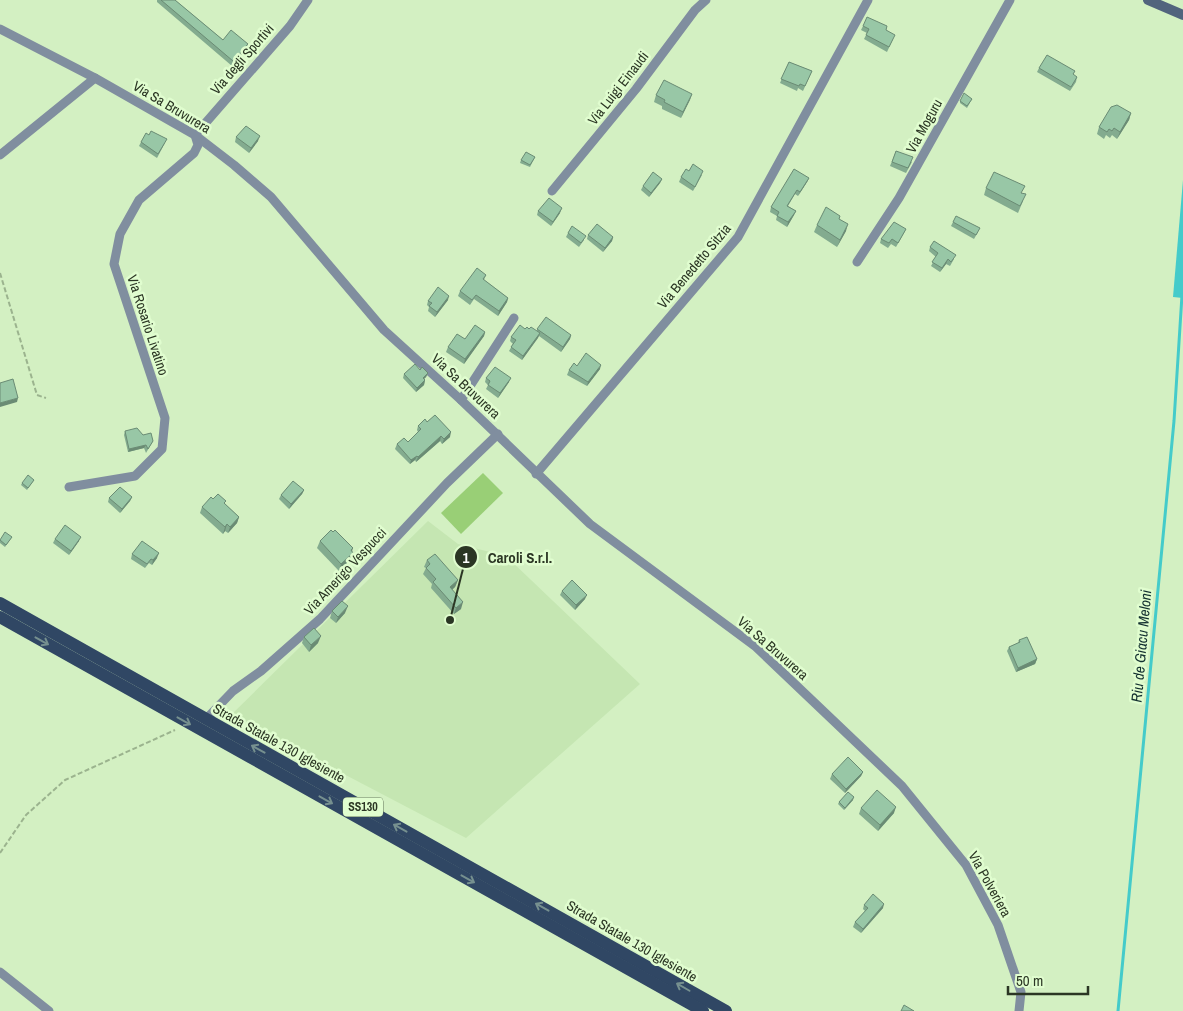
<svg xmlns="http://www.w3.org/2000/svg" width="1183" height="1011" font-family="'Archivo Narrow',sans-serif">
<style>
.built{fill:#c5e6b2}
.green{fill:#99cf76}
.water{fill:#44cbca}
.lines{fill:none;stroke-linecap:round;stroke-linejoin:round}
.stream{stroke:#44cbca;stroke-width:3}
.path{stroke:#9bb38e;stroke-width:2;stroke-dasharray:5 2.5;stroke-linecap:butt}
.street{stroke:#808e9f;stroke-width:9}
.secondary{stroke:#51647d;stroke-width:10}
.primary{stroke:#304764;stroke-width:12}
.wall{fill:#83ab8f}
.shaded-wall{fill:#6a8b74}
.building{fill:#98c7a6;stroke:#6a8b74}
.oneway{stroke:#76908f}
.labels{text-anchor:middle;dominant-baseline:central;stroke-width:5;stroke-linejoin:round;paint-order:stroke}
.shield{fill:#e0fdcf;stroke:#617257;stroke-width:1}
.shield-label{font-size:12px;font-weight:bold;fill:#2b3624}
.street-label{font-size:14px;fill:#2b3624;stroke:#e0fdcf}
.water-label{font-size:15px;font-style:italic;fill:#133030;stroke:#e0fdcf}
.leader{fill:none;stroke:#2b3624;stroke-width:2}
.callout-dot{fill:#2b3624;stroke:#e0fdcf;stroke-width:2}
.mark-label{font-size:15px;text-anchor:middle;font-weight:bold;fill:#fff}
.callout-label{font-size:15px;text-anchor:middle;font-weight:bold;fill:#2b3624;stroke:#e0fdcf;stroke-width:5;stroke-linejoin:round;paint-order:stroke}
</style>
<rect width="100%" height="100%" fill="#d3f0c2"/>
<path class="built" d="M428,521l30,23 48,12 134,128 -174,154 -235,-123z"/>
<path class="green" d="M483,473l20,20 -42,41 -20,-21z"/>
<path class="water" d="M1183,180v118l-10,-1z"/>
<g class="lines">
<path class="stream" d="M1118,1011l56,-590 8,-126"/>
<g class="path">
<path d="M0,273l37,122 9,3"/>
<path d="M0,853l26,-38 39,-35 110,-50"/>
</g>
<g class="street">
<path d="M0,29l95,49 100,57 39,30 37,32 113,133 77,70 129,124 166,123 146,139 64,79 32,60 23,67 -2,19"/>
<path d="M0,155l95,-77"/>
<path d="M552,191l84,-102 59,-79 11,-10"/>
<path d="M857,262l42,-64 111,-198"/>
<path d="M461,400l53,-82"/>
<path d="M536,474l202,-237 130,-237"/>
<path d="M69,487l66,-11 27,-27 3,-31 -51,-154 6,-30 19,-34 55,-47 4,-8 -3,-10 95,-109 18,-26"/>
<path d="M206,719l27,-28 28,-20 59,-52 127,-136 51,-49"/>
<path d="M0,972l49,39"/>
</g>
<path class="secondary" d="M1148,0l35,15"/>
<g class="primary">
<path d="M0,603l726,408"/>
<path d="M0,617l703,394"/>
</g>
</g>
<g class="wall">
<path d="M157,0h18l48,40 24,8 -15,18 -75,-64z"/>
<path d="M863,26l23,4 7,9 -6,13 -23,-13 3,-6 -6,-3z"/>
<path d="M789,62l23,9 -9,20 -5,-3 -1,3 -17,-8z"/>
<path d="M1039,68l36,3 -2,4 4,2 -1,5 -6,9 -33,-19z"/>
<path d="M692,94l-11,24 -19,-9v-3l-8,-4 2,-7z"/>
<path d="M972,99l-5,9 -7,-5v-2z"/>
<path d="M1131,113l-2,7 -12,19 -5,-4 -2,3 -4,-3 -2,4 -7,-5 2,-7z"/>
<path d="M236,137l22,4 -9,12 -14,-11z"/>
<path d="M141,142l24,1 -8,15 -18,-12z"/>
<path d="M896,151l16,11 -6,11 -16,-7z"/>
<path d="M535,157l-5,10 -10,-4 1,-3z"/>
<path d="M689,171l13,4 -9,16 -14,-9 2,-5z"/>
<path d="M809,178l-2,4 -9,14 -3,-2 -7,12 8,5 -2,4 -7,12 -11,-7 1,-4 -7,-4 1,-5z"/>
<path d="M662,179l-2,4 -11,14 -8,-7 2,-4z"/>
<path d="M986,188l36,5 1,8 -5,12 -34,-18z"/>
<path d="M538,211l22,2 -9,13 -14,-11z"/>
<path d="M840,216l-1,3 7,12 -9,16 -23,-15 3,-7z"/>
<path d="M953,222l25,10 -4,7 -23,-13z"/>
<path d="M906,229l-2,4 -8,14 -5,-3 -3,4 -8,-5 1,-4z"/>
<path d="M568,233l16,7 -5,7 -13,-10z"/>
<path d="M588,235l25,2 -1,4 -9,11 -16,-13z"/>
<path d="M930,247l24,12 -4,7 -4,-2 -6,8 -9,-6 5,-9 -7,-6z"/>
<path d="M486,275l-2,5 24,18 -1,4 -9,14 -24,-17 -4,6 -12,-9 2,-5z"/>
<path d="M448,300l-13,17 -7,-6 1,-4 -2,-2 1,-4z"/>
<path d="M525,329h4l8,2v-2l34,6 -1,4 -9,13 -22,-16 -17,24 -13,-9 4,-7 -3,-3 1,-4z"/>
<path d="M485,332l-1,4 -20,28 -18,-12 2,-5 17,-8z"/>
<path d="M600,369l-13,17 -20,-11 2,-5z"/>
<path d="M428,373l-2,4 -2,2 1,1 -1,5 -8,7 -13,-14 1,-4z"/>
<path d="M486,378l23,4 -11,16 -12,-9 2,-4 -3,-3z"/>
<path d="M427,422l23,15 -8,7 -2,-3 -24,21 -1,-2 -5,4 -15,-15 2,-5 11,-2 10,-10 -1,-2 1,-4z"/>
<path d="M125,431l18,4 10,6 -7,12 -2,-5 -16,4 -4,-17z"/>
<path d="M34,480l-7,10 -6,-5 1,-2z"/>
<path d="M304,490l-2,4 -13,15 -10,-10 2,-4z"/>
<path d="M132,497l-2,4 -10,12 -12,-11 1,-4z"/>
<path d="M213,499l12,5 14,13 -2,6 -9,10 -3,-2 -2,3 -23,-21 2,-6z"/>
<path d="M12,537l-7,10 -5,-4v-3z"/>
<path d="M55,539l24,2 -10,14 -16,-12z"/>
<path d="M320,541l32,10 1,2 -2,6 -12,12 -22,-23z"/>
<path d="M132,554l25,4 -5,7 -3,-2 -4,5 -14,-9z"/>
<path d="M427,560l31,20 -3,7 -3,3 9,19 -7,5 -23,-26 1,-4 -9,-10 3,-6 -2,-1z"/>
<path d="M562,591l23,8 -10,11 -15,-15z"/>
<path d="M332,611l13,2 -9,10 -6,-5z"/>
<path d="M304,637l14,6 -9,9 -7,-9z"/>
<path d="M1019,640l18,19 -2,5 -19,8 -9,-21 2,-4 9,-4z"/>
<path d="M863,772l-2,4 -16,17 -15,-14 2,-5z"/>
<path d="M853,800l-9,10 -6,-6 1,-2z"/>
<path d="M861,808l33,5 -16,18 -19,-17z"/>
<path d="M864,905l19,3 -22,25 -8,-6 2,-5 10,-11 -2,-2z"/>
</g>
<g class="shaded-wall">
<path d="M248,44l-1,4 -15,18 1,-5z"/>
<path d="M692,94l-2,6 -9,18 2,-6z"/>
<path d="M1131,113l-2,7 -12,19 3,-7z"/>
<path d="M260,136l-2,5 -9,12 2,-5z"/>
<path d="M809,178l-2,4 -9,14 2,-4z"/>
<path d="M662,179l-2,4 -11,14 2,-4z"/>
<path d="M562,208l-2,5 -9,13 2,-4z"/>
<path d="M796,211l-2,4 -7,12 1,-5z"/>
<path d="M848,224l-2,7 -9,16 3,-7z"/>
<path d="M613,237l-1,4 -9,11 2,-4z"/>
<path d="M948,259l-2,5 -6,8 2,-4z"/>
<path d="M449,296l-1,4 -13,17 2,-5z"/>
<path d="M508,298l-1,4 -9,14 1,-5z"/>
<path d="M485,332l-1,4 -20,28 1,-5z"/>
<path d="M540,333l-2,5 -16,22 1,-4z"/>
<path d="M571,335l-1,4 -9,13 2,-5z"/>
<path d="M601,365l-1,4 -13,17 1,-4z"/>
<path d="M428,373l-2,4 -5,5 2,-4z"/>
<path d="M511,378l-2,4 -11,16 2,-5z"/>
<path d="M425,380l-1,5 -8,7 1,-4z"/>
<path d="M18,398l-1,4 -17,5v-4z"/>
<path d="M451,432l-1,5 -8,7 2,-5z"/>
<path d="M441,436l-1,5 -24,21 2,-5z"/>
<path d="M146,445l-2,3 -16,4 1,-3z"/>
<path d="M417,456l-2,4 -5,4 1,-4z"/>
<path d="M304,490l-2,4 -13,15 2,-5z"/>
<path d="M132,497l-2,4 -10,12 2,-4z"/>
<path d="M239,517l-2,6 -9,10 2,-6z"/>
<path d="M227,524l-2,7 -2,3 2,-7z"/>
<path d="M81,537l-2,4 -10,14 2,-4z"/>
<path d="M353,548l-2,7 2,-2 -2,6 -12,12 2,-7z"/>
<path d="M159,553l-2,5 -5,7 1,-5z"/>
<path d="M458,580l-3,7 -7,6 2,-6z"/>
<path d="M587,595l-2,4 -10,11 1,-5z"/>
<path d="M463,602l-2,7 -7,5 2,-6z"/>
<path d="M348,606l-3,7 -9,10 2,-6z"/>
<path d="M321,636l-3,7 -9,9 2,-7z"/>
<path d="M1037,659l-2,5 -19,8 2,-4z"/>
<path d="M863,772l-2,4 -16,17 1,-4z"/>
<path d="M854,797l-1,3 -9,10 1,-2z"/>
<path d="M896,807l-2,6 -16,18 2,-6z"/>
<path d="M884,904l-1,4 -22,25 2,-4z"/>
</g>
<g class="building">
<path d="M161,0h14l48,40 8,-10 17,14 -15,17z"/>
<path d="M867,17l20,9 -1,4 9,5 -6,12 -23,-12 3,-6 -6,-3z"/>
<path d="M1047,55l28,16 -2,3 4,3 -6,10 -32,-19z"/>
<path d="M789,62l23,9 -7,15 -5,-2 -1,2 -18,-7z"/>
<path d="M664,80l28,14 -9,18 -19,-10 1,-2 -9,-5z"/>
<path d="M964,93l8,6 -5,7 -7,-5z"/>
<path d="M1117,105l14,8 -11,19 -6,-4 -2,3 -3,-2 -2,3 -8,-5 12,-20z"/>
<path d="M246,126l14,10 -9,12 -15,-11z"/>
<path d="M151,131l16,8 -9,15 -17,-12 5,-9 3,2z"/>
<path d="M896,151l17,6 -5,11 -16,-6z"/>
<path d="M526,152l9,5 -5,8 -9,-5z"/>
<path d="M693,164l10,7 -8,16 -14,-10 5,-8 3,2z"/>
<path d="M794,169l15,9 -9,14 -3,-2 -10,16 9,5 -8,11 -11,-6 2,-4 -8,-5z"/>
<path d="M653,172l9,7 -11,14 -8,-7z"/>
<path d="M994,172l31,14 -4,7 5,1 -6,12 -34,-18z"/>
<path d="M549,198l13,10 -9,14 -15,-11z"/>
<path d="M826,207l14,9 -1,3 9,5 -8,16 -23,-15z"/>
<path d="M956,216l24,12 -4,7 -23,-13z"/>
<path d="M894,222l12,7 -8,14 -6,-4 -3,4 -8,-4z"/>
<path d="M597,224l16,13 -8,11 -17,-13z"/>
<path d="M572,226l14,10 -5,7 -13,-10z"/>
<path d="M934,241l22,14 -5,7 -3,-3 -6,9 -10,-6 6,-9 -8,-6z"/>
<path d="M477,268l9,7 -3,4 25,19 -9,13 -23,-16 -4,5 -12,-9z"/>
<path d="M438,287l11,9 -12,16 -8,-6 3,-3 -4,-2z"/>
<path d="M546,317l25,18 -8,12 -26,-18z"/>
<path d="M475,325l10,7 -20,27 -17,-12 9,-13 8,5z"/>
<path d="M520,325l5,4 2,-2 2,2 2,-2 9,6 -17,23 -12,-9 5,-7 -5,-3z"/>
<path d="M586,353l15,12 -13,17 -19,-12 5,-7 3,3z"/>
<path d="M415,364l5,6 2,-3 6,6 -5,5 2,2 -8,8 -13,-14z"/>
<path d="M495,367l16,11 -11,15 -12,-8 2,-4 -4,-3z"/>
<path d="M13,379l5,19 -18,5v-20z"/>
<path d="M435,415l16,17 -7,7 -3,-3 -23,21 -1,-1 -6,4 -14,-16 7,-6 4,4 13,-13 -3,-3 7,-7 2,3z"/>
<path d="M137,428l6,7 8,-2 2,8 -5,8 -2,-4 -17,4 -4,-18z"/>
<path d="M28,475l6,5 -6,8 -6,-5z"/>
<path d="M293,481l11,9 -13,14 -10,-9z"/>
<path d="M120,487l12,10 -10,12 -13,-11z"/>
<path d="M218,494l8,7 -2,2 15,14 -9,10 -3,-3 -2,3 -23,-20 9,-10 2,2z"/>
<path d="M65,525l16,12 -10,14 -16,-12z"/>
<path d="M331,530l2,2 2,-2 18,18 -2,2 2,3 -12,11 -21,-23z"/>
<path d="M5,532l7,5 -6,8 -6,-5z"/>
<path d="M142,541l17,12 -6,7 -2,-1 -4,5 -15,-10z"/>
<path d="M435,554l23,26 -8,7 13,15 -7,6 -23,-26 3,-3 -10,-11 4,-4 -3,-4z"/>
<path d="M572,580l15,15 -11,10 -14,-14z"/>
<path d="M342,601l6,5 -10,11 -6,-6z"/>
<path d="M314,628l7,8 -10,9 -7,-8z"/>
<path d="M1027,637l10,22 -19,9 -9,-21 11,-5 -1,-2z"/>
<path d="M848,757l15,15 -17,17 -14,-15z"/>
<path d="M877,790l19,17 -16,18 -19,-17z"/>
<path d="M848,792l6,5 -9,11 -6,-6z"/>
<path d="M873,894l11,10 -21,25 -8,-7 13,-14 -4,-3z"/>
<path d="M904,1005l10,6h-13z"/>
</g>
<defs><path id="oneway-shaft" d="M-6 0H5M1.5-3L5.5 0L1.5 3" fill="none" stroke-width="1.6" stroke-linecap="round" stroke-linejoin="round" transform="scale(1.25)"/></defs>
<g class="oneway">
<use href="#oneway-shaft" transform="translate(42 641) rotate(29)"/>
<use href="#oneway-shaft" transform="translate(184 721) rotate(29)"/>
<use href="#oneway-shaft" transform="translate(258 749) rotate(-151)"/>
<use href="#oneway-shaft" transform="translate(326 800) rotate(29)"/>
<use href="#oneway-shaft" transform="translate(400 828) rotate(-151)"/>
<use href="#oneway-shaft" transform="translate(468 879) rotate(29)"/>
<use href="#oneway-shaft" transform="translate(542 907) rotate(-151)"/>
<use href="#oneway-shaft" transform="translate(683 987) rotate(-150)"/>
</g>
<g class="labels">
<rect class="shield" x="343" y="797.5" width="40" height="19" rx="4"/>
<g class="shield-label">
<text x="363" y="807">SS130</text>
</g>
<g class="street-label">
<text transform="translate(242 59) rotate(-49)">Via degli Sportivi</text>
<text transform="translate(618 88) rotate(-52)">Via Luigi Einaudi</text>
<text transform="translate(172 107) rotate(31)">Via Sa Bruvurera</text>
<text transform="translate(924 126) rotate(-61)">Via Moguru</text>
<text transform="translate(694 266) rotate(-50)">Via Benedetto Sitzia</text>
<text transform="translate(148 325) rotate(72)">Via Rosario Livatino</text>
<text transform="translate(466 386) rotate(43)">Via Sa Bruvurera</text>
<text transform="translate(345 571) rotate(-47)">Via Amerigo Vespucci</text>
<text transform="translate(773 648) rotate(41)">Via Sa Bruvurera</text>
<text transform="translate(279 743) rotate(29)">Strada Statale 130 Iglesiente</text>
<text transform="translate(990 884) rotate(61)">Via Polveriera</text>
<text transform="translate(632 941) rotate(30)">Strada Statale 130 Iglesiente</text>
</g>
<g class="water-label">
<text transform="translate(1141 646) rotate(-85)">Riu de Giacu Meloni</text>
</g>
</g>
<path class="leader" d="M450 620L466 557"/>
<g class="callout-dot">
<circle cx="450" cy="620" r="5"/>
<circle cx="466" cy="557" r="12"/>
</g>
<g class="mark-label">
<text x="466" y="563">1</text>
</g>
<g class="callout-label">
<text x="520" y="563">Caroli S.r.l.</text>
</g>
<path d="M1008 986v8h80v-8" fill="none" stroke="#2b3624" stroke-width="2.5"/>
<text x="1016" y="986" font-size="15" fill="#2b3624" stroke="#e0fdcf" stroke-width="4" paint-order="stroke">50 m</text>
</svg>
